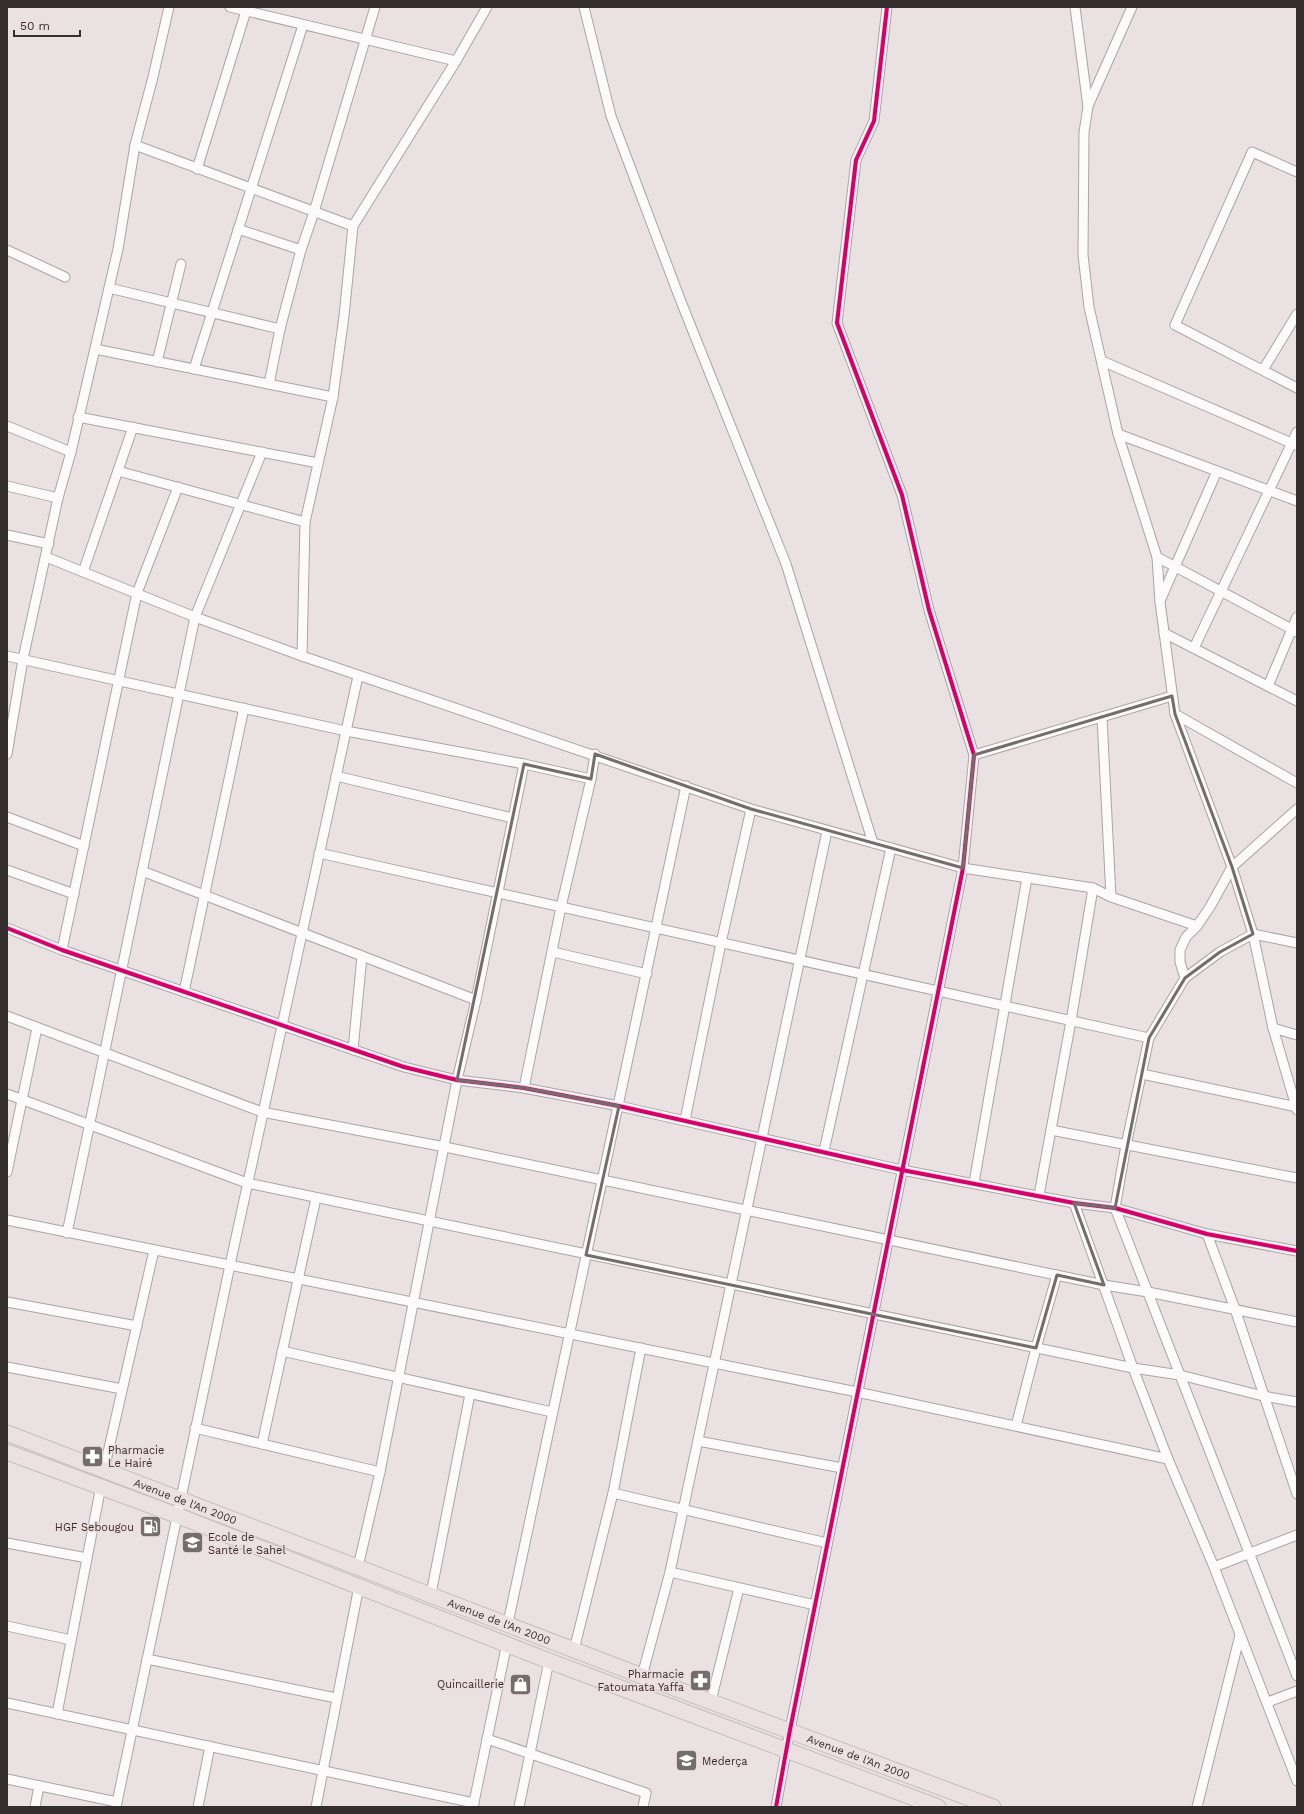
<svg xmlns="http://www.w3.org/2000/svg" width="1304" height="1814" font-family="'Work Sans',sans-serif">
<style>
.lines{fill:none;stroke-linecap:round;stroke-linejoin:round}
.street-casing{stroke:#aca4a6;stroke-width:11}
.primary-casing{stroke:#c4bfbf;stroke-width:17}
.street{stroke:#fcfafb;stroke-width:9}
.primary{stroke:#ebe1e3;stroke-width:15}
.cycleway-casing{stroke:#eedddf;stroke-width:6}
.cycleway{stroke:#d6006c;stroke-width:4}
.marked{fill:none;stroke:#746d6d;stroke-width:3;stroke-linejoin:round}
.labels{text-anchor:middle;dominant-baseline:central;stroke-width:3;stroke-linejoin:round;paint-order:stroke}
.poi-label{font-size:11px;fill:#342e2e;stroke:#eedddf;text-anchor:start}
.street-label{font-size:11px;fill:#342e2e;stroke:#eedddf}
</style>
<rect width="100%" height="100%" fill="#eae1e2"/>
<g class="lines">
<defs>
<g id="street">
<path d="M230,7l226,54"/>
<path d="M584,7l27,109 69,183 106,265 87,279"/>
<path d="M1075,7l13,100 -4,25 -1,123 6,52 29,127 39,123 3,45 15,112 57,153 21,67 20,94 24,82"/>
<path d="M1088,106l44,-99"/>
<path d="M135,145l218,81"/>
<path d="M197,169l49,-158"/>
<path d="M1297,172l-45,-20 -77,173 122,63"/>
<path d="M238,229l63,21"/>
<path d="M7,250l58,27"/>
<path d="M109,288l171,41"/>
<path d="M95,349l238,48"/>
<path d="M1102,361l194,84"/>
<path d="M157,362l24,-98"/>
<path d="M194,369l109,-344"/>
<path d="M1263,370l34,-56"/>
<path d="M269,384l11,-55 21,-79 13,-38 61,-205"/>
<path d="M78,417l240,46"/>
<path d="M7,426l64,26"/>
<path d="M1118,434l179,67"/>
<path d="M118,471l187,51"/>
<path d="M7,486l51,12"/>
<path d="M7,535l42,9"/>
<path d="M46,557l149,60 107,39 449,153 212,59 130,20 18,9 86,29"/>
<path d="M1157,557l140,75"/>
<path d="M83,572l50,-145"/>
<path d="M1160,601l57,-130"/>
<path d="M1164,633l133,68"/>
<path d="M1194,648l103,-216"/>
<path d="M7,656l339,75 178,33 67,15"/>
<path d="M302,656l3,-134 28,-125 11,-81 9,-90 103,-165 31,-54"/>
<path d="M1268,686l29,-69"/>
<path d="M1175,714l122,69"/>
<path d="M1102,717l9,180"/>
<path d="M7,754l16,-95 35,-161 13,-46 47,-203 17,-104 18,-68 16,-70"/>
<path d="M974,755l198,-59"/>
<path d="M336,776l177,42"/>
<path d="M1297,809l-65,58 -22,40 -13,19 -11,11 -6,13v12l5,16 -36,60 -23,107 -11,63 182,468"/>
<path d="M7,817l77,29"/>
<path d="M319,853l830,185"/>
<path d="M7,870l67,24"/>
<path d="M142,871l334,129"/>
<path d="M7,928l55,22 342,117 53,13 67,8 95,18 283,64 172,33 41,5 92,26 90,17"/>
<path d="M62,950l75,-357 41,-106"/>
<path d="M553,952l94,22"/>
<path d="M1185,978l35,-26 33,-18 44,9"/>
<path d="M184,992l60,-284"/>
<path d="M7,1016l255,96 183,35 659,138 44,7 149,30"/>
<path d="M1273,1028l24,7"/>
<path d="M353,1050l9,-94"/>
<path d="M1142,1074l155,33"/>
<path d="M524,1088l37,-181 30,-128 4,-25"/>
<path d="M7,1094l240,89 886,185 47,7 83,21 34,6"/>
<path d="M685,1120l36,-177 30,-134"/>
<path d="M1051,1130l246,48"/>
<path d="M824,1151l67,-303"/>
<path d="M7,1172l30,-144"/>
<path d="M974,1183l53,-305"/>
<path d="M1039,1195l32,-174 22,-133"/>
<path d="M1074,1203l59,165 35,91 46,108 83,214"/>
<path d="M7,1220l850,172 311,67"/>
<path d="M67,1233l128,-616 67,-165"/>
<path d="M1207,1234l28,75 62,185"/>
<path d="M7,1302l130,24"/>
<path d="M282,1351l270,61"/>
<path d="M7,1367l115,22"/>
<path d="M1016,1426l20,-78 21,-73"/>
<path d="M195,1428l185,44"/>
<path d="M698,1441l144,27"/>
<path d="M262,1444l54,-246"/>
<path d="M104,1470l50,-220"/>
<path d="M613,1493l214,50"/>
<path d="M7,1543l80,15"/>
<path d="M358,1567l22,-95 77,-392 19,-80 48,-236"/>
<path d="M1214,1567l83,-32"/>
<path d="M670,1572l145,33"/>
<path d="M431,1594l39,-200"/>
<path d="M508,1623c57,-279 121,-557 178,-837"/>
<path d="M7,1626l64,14"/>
<path d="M574,1650l39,-157 28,-145"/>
<path d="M147,1659l189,39"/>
<path d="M642,1676l28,-104 157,-741"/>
<path d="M711,1701l28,-113"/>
<path d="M1268,1702l29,-11"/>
<path d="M7,1703l467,100"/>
<path d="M57,1714l44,-228"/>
<path d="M487,1739l159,54 -3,14"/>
<path d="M7,1779l110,23"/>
<path d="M35,1807l4,-21"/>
<path d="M116,1807c78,-378 159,-754 242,-1131"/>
<path d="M198,1807l12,-61"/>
<path d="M316,1807l43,-221"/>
<path d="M473,1807l34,-164"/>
<path d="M519,1807l30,-146"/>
<path d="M776,1807l14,-77 173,-862 11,-113 -45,-145 -27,-115 -65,-172 19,-163 18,-39 13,-114"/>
<path d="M1197,1807l43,-172"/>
</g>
<g id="primary">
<path id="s1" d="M7,1433l635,243 351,131"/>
<path d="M7,1452l169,63 373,146 389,146"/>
</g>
</defs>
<use href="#street" class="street-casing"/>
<use href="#primary" class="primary-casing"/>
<use href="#street" class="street"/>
<use href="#primary" class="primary"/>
<defs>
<g id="cycleway">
<path d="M7,928l55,22 342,117 53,13 67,8 95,18 283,64 172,33 41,5 92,26 90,17"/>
<path d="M776,1807l14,-77 173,-862 11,-113 -45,-145 -27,-115 -65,-172 19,-163 18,-39 13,-114"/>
</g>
</defs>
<use href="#cycleway" class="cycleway-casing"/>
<use href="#cycleway" class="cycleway"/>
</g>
<path class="marked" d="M1172,696l3,18 57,153 21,67 -33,18 -35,26 -36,60 -34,170 -41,-5 30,82 -47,-10 -21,73 -450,-93 33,-149 -95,-18 -67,-8 67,-316 67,15 4,-25 156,55 212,59 11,-113z"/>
<defs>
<symbol id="pharmacy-square" viewBox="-11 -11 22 22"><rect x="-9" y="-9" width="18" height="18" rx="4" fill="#746d6d" stroke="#eedddf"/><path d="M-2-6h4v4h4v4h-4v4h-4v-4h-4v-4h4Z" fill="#fff"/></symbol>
<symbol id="fuel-square" viewBox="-11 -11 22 22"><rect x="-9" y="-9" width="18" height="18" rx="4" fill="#746d6d" stroke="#eedddf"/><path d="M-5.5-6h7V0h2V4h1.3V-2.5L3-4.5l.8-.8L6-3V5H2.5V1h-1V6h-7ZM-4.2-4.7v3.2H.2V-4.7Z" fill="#fff"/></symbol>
<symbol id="school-square" viewBox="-11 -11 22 22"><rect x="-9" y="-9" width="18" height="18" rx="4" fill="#746d6d" stroke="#eedddf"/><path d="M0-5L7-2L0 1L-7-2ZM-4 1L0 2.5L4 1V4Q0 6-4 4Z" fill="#fff"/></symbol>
<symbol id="shop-square" viewBox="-11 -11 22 22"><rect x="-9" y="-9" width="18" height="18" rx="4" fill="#746d6d" stroke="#eedddf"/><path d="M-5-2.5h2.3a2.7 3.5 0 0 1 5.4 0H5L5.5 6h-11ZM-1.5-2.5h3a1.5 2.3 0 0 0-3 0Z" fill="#fff"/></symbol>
</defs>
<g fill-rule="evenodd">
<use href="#pharmacy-square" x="80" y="1444" width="25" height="25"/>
<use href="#fuel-square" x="138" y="1514" width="25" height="25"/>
<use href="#school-square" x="180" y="1530" width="25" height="25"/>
<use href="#pharmacy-square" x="688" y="1668" width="25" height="25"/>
<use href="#shop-square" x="508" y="1672" width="25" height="25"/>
<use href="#school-square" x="674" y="1748" width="25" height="25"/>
</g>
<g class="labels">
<g class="poi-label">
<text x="108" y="1450">Pharmacie<tspan x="108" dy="13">Le Hairé</tspan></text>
<text x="134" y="1527" text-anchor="end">HGF Sebougou</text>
<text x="208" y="1537">Ecole de<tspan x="208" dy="13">Santé le Sahel</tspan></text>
<text x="684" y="1674" text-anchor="end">Pharmacie<tspan x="684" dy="13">Fatoumata Yaffa</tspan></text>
<text x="504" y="1684" text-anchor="end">Quincaillerie</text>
<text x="702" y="1761">Mederça</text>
</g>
<g class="street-label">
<text stroke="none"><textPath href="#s1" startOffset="191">Avenue de l'An 2000</textPath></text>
<text stroke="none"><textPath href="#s1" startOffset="527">Avenue de l'An 2000</textPath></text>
<text stroke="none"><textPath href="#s1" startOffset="911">Avenue de l'An 2000</textPath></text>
</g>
</g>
<rect width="1304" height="1814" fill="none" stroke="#342e2e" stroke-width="16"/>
<path d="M14 30v6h66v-6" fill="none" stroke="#342e2e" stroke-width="2"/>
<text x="20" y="30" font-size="12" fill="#342e2e" stroke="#eedddf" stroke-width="3" paint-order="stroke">50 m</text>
</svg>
